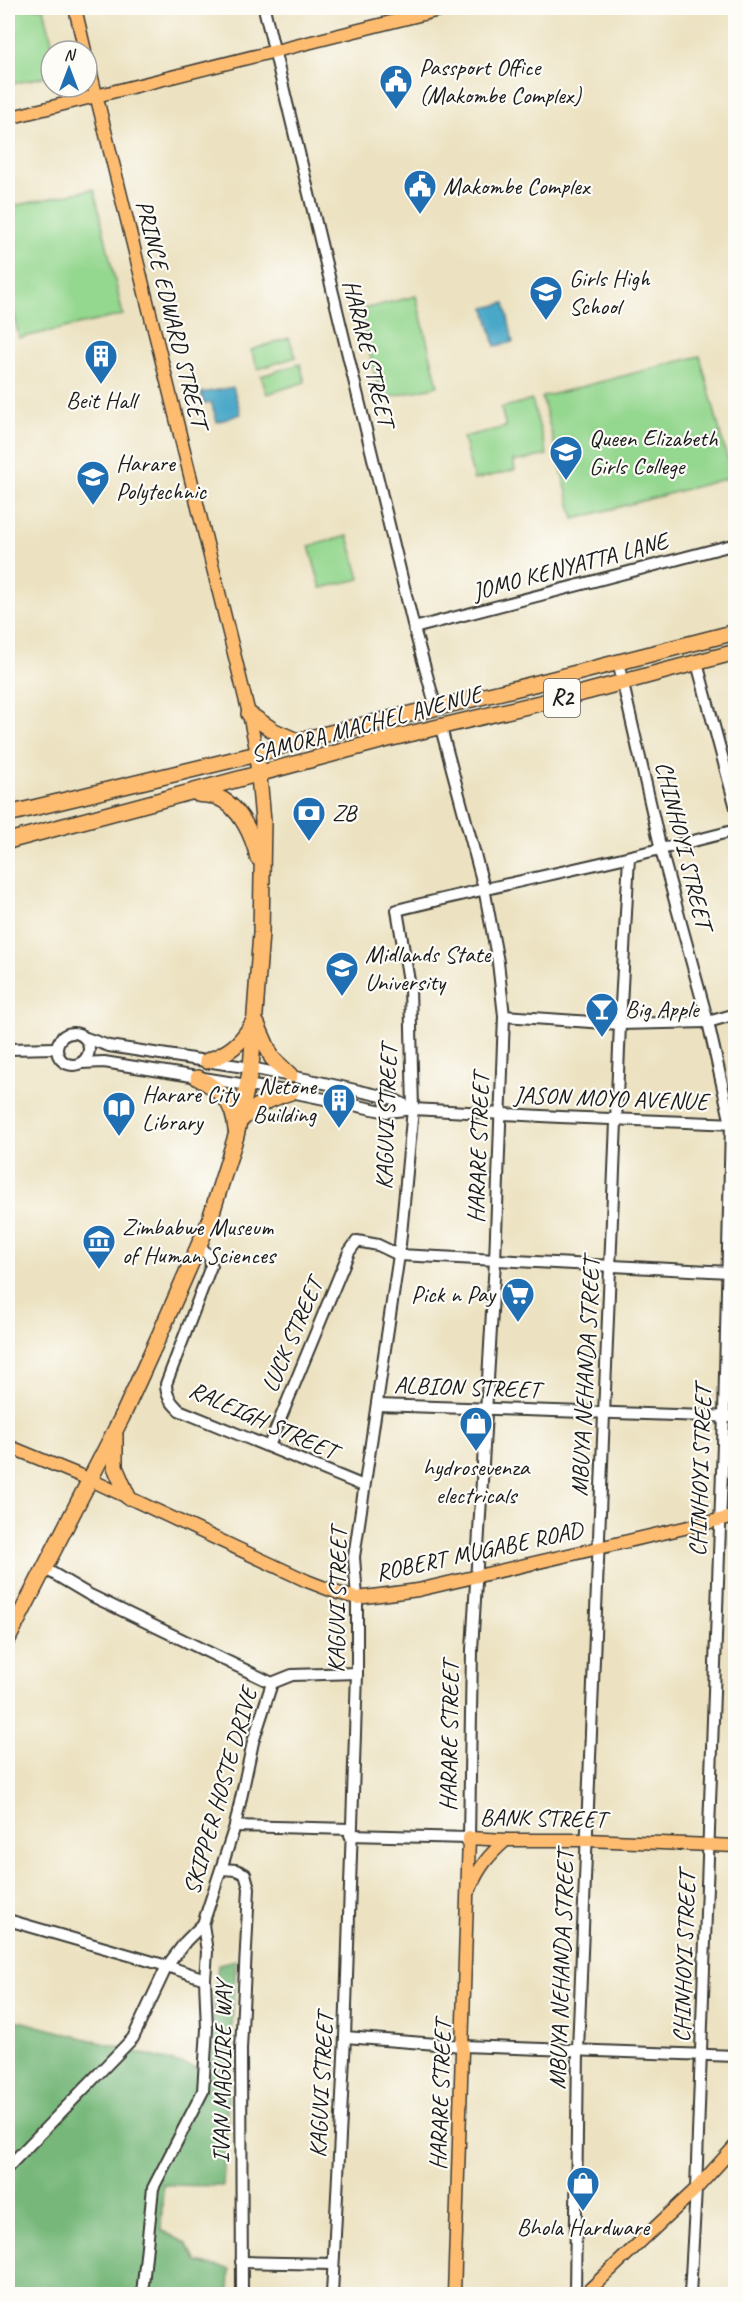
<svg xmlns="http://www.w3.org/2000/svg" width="743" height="2302" font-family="Caveat,sans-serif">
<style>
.green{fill:#94d78f;stroke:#587a56;stroke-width:1.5}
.forest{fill:#77b87a;stroke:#4a6a4b;stroke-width:1.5}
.water{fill:#49a7c8;stroke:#326272;stroke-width:1.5}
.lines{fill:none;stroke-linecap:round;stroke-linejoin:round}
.minor-casing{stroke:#3b3a35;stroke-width:14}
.major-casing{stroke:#3b3a35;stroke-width:15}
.highway-casing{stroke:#3b3a35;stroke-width:18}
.minor{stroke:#fff;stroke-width:10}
.major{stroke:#febc70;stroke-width:12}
.highway{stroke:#febc70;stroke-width:15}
.labels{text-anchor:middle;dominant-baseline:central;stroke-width:4.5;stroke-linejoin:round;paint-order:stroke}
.shield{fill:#fdfcf7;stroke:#605f5e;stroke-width:1.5}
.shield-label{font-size:22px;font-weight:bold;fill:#1c1c1c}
.poi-label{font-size:24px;fill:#1c1c1c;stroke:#fdfcf7;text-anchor:start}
.street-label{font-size:24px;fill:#1c1c1c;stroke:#fdfcf7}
</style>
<rect width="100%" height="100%" fill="#fdfcf7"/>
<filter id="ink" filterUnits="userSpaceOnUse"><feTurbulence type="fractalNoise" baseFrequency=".0167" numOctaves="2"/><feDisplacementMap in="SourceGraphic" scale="12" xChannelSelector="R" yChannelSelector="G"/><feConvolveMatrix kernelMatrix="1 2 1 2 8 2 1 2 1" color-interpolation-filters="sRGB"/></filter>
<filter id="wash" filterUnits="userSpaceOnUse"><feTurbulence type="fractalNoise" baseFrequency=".008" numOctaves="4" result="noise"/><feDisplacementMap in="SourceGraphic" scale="24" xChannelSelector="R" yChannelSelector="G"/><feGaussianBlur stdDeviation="1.35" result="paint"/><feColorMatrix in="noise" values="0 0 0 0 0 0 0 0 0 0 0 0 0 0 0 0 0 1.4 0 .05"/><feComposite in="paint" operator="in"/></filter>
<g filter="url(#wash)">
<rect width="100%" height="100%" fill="#ece2c1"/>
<g class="green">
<path d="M8,8h36l10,43h-3v24l-43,10z"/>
<path d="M94,189l29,126 -104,23 -11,-52v-79z"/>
<path d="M416,296l22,90 -57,13 -22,-89z"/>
<path d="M289,338l7,19 -38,12 -7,-19z"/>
<path d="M700,356l32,121 -158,42 -32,-122z"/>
<path d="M300,364l5,18 -38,12 -6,-18z"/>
<path d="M532,400l15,55 -33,7 -1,-3 2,11 -41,10 -11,-43 43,-10 -5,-19z"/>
<path d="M348,536l12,43 -39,9 -12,-42z"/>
</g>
<path class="forest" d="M236,1960l-13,226 -60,-1 -2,45 25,13 11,19 33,7 -1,25h-221v-276l200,53 10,-107z"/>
<g class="water">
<path d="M505,303l8,39 -18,4 -10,-38z"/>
<path d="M233,387l8,27 -24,8 -6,-20 -7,2 -3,-11z"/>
</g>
</g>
<g filter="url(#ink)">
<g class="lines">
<defs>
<g id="minor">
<path d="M264,8l150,620 22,80"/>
<path d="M414,628l322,-84"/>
<path d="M618,662l43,188 47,172 23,102 -7,292 -28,773 -6,105"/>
<path d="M697,663l39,145"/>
<path d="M504,1016l116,8 88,-2 28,-8"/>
<circle cx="73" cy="1049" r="16"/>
<path d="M86,1038l23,8 142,22 64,13 76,17 22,11"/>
<path d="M8,1049l49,-1"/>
<path d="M81,1063l23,-1 187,30 96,20 26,-3 147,8 176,7"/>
<path d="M200,1245l10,13 1,8 -45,118c0,12 5,18 13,26l185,76"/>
<path d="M377,1405l359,12"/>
<path d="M269,1446l80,-194 8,-11 21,4 21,10 330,17"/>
<path d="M44,1568l44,26 184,89"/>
<path d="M235,1826l115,3"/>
<path d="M350,1835l119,3 3,-188 23,-389 9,-245 -6,-54 -14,-74 -43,-160"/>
<path d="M222,1869l14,1 9,4 4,14 -8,161 1,245"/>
<path d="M8,1920l159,46 38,13 2,50 -4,62 -50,97 -11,106"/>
<path d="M203,1924l4,28 -2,27"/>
<path d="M345,2037l118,9 273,10"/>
<path d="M8,2167l125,-129 34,-72 19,-25 17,-17 32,-98 18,-84 19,-59 20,-8 65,-2"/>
<path d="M241,2262l92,2"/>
<path d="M332,2294l13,-257 12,-364v-75l-3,-41 45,-302 14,-146 -3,-122 -13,-77c113,-28 227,-50 339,-80"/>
<path d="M575,2294l3,-244 42,-1026 9,-167"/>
</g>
<g id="major">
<path d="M75,8l10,43"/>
<path d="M87,58l162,656 8,40"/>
<path d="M8,118l439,-110"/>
<path d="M8,1446l83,34 216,101 31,12 19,5 61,-8 318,-74"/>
<path d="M470,1889c8,-21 19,-34 36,-49"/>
<path d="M454,2294l15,-456 37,2h81l149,6"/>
<path d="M585,2294l111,-105 40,-44"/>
</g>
<g id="highway">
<path d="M249,714l25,17 23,10"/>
<path d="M198,794c6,1 13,1 19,3 23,9 36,39 41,61"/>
<path d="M8,814l249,-60 40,-13 225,-54 214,-55"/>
<path d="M8,841l380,-102 198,-47 150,-40"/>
<path d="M257,1024l15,34 18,17"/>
<path d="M207,1061c22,-8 34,-17 45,-37"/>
<path d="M198,1078c23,12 36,24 38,52"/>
<path d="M241,1120c14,-15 31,-22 50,-28"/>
<path d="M115,1435v32l13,30"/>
<path d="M8,1639l114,-222 37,-81 50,-114 27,-86 15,-68 10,-135 2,-112 -6,-67"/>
</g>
</defs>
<use href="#minor" class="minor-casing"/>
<use href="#major" class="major-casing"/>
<use href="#highway" class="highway-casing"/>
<use href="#minor" class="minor"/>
<use href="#major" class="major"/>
<use href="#highway" class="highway"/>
</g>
</g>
<defs>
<symbol id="civic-pin" viewBox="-11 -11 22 30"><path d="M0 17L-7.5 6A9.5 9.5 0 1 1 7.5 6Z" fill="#1f6fb2" stroke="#fdfcf7"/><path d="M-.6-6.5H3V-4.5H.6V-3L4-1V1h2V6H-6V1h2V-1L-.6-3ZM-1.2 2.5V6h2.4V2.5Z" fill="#fff"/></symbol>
<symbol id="school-pin" viewBox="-11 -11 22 30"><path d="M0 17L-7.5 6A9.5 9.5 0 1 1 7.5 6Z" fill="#1f6fb2" stroke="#fdfcf7"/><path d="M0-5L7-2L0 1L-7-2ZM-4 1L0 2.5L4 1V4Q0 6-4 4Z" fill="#fff"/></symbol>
<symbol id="building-pin" viewBox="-11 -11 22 30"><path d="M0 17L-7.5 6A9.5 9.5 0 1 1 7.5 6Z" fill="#1f6fb2" stroke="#fdfcf7"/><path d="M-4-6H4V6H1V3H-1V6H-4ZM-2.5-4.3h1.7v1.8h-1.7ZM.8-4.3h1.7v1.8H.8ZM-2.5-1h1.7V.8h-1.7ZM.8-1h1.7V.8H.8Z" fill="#fff"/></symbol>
<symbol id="university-pin" viewBox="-11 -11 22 30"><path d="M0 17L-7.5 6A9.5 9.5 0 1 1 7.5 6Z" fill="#1f6fb2" stroke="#fdfcf7"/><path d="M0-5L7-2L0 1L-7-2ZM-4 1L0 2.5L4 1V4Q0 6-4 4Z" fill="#fff"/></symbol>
<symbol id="bank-pin" viewBox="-11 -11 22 30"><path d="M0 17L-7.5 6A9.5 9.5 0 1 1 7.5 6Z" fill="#1f6fb2" stroke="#fdfcf7"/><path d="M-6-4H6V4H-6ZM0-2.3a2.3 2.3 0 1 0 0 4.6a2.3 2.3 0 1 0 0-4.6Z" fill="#fff"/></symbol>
<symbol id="bar-pin" viewBox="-11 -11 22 30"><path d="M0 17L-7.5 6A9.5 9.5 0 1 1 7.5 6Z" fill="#1f6fb2" stroke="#fdfcf7"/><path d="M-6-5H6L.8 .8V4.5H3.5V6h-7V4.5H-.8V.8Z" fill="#fff"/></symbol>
<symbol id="library-pin" viewBox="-11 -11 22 30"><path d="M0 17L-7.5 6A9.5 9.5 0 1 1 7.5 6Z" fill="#1f6fb2" stroke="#fdfcf7"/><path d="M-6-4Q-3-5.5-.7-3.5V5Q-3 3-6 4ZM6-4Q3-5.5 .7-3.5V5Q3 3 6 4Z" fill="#fff"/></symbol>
<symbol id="museum-pin" viewBox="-11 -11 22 30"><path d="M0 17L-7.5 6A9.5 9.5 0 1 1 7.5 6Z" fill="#1f6fb2" stroke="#fdfcf7"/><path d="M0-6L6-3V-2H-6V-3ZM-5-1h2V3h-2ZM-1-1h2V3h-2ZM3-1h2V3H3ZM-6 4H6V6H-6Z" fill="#fff"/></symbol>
<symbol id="supermarket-pin" viewBox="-11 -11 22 30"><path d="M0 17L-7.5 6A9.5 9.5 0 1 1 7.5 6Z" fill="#1f6fb2" stroke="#fdfcf7"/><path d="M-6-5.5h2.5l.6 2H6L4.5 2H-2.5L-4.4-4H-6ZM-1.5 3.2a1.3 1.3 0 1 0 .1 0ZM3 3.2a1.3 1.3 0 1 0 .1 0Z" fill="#fff"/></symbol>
<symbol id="shop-pin" viewBox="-11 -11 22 30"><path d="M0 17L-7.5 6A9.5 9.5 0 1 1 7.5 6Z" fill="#1f6fb2" stroke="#fdfcf7"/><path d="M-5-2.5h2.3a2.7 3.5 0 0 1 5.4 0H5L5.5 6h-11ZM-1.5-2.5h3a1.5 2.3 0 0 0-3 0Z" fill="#fff"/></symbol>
</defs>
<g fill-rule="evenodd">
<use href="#civic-pin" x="377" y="62" width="38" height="52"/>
<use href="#civic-pin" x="401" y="167" width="38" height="52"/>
<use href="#school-pin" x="527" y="273" width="38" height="52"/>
<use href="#building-pin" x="82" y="337" width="38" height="52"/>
<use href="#university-pin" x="547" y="433" width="38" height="52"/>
<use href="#university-pin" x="74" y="458" width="38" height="52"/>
<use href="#bank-pin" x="290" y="794" width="38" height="52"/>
<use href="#university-pin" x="323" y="949" width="38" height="52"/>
<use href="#bar-pin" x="583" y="990" width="38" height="52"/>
<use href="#building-pin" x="320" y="1081" width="38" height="52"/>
<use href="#library-pin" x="100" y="1089" width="38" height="52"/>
<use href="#museum-pin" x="80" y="1222" width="38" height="52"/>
<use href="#supermarket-pin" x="499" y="1275" width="38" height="52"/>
<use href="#shop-pin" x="457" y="1404" width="38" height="52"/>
<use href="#shop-pin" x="564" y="2164" width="38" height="52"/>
</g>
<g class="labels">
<rect class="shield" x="544" y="679" width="36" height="38" rx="4.5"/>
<g class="shield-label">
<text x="562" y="698">R2</text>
</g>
<g class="poi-label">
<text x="419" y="67">Passport Office<tspan x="419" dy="28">(Makombe Complex)</tspan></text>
<text x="443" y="186">Makombe Complex</text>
<text x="569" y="278">Girls High<tspan x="569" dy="28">School</tspan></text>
<text x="101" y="400" text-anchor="middle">Beit Hall</text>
<text x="589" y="438">Queen Elizabeth<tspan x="589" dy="28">Girls College</tspan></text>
<text x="116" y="463">Harare<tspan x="116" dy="28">Polytechnic</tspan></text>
<text x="332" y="813">ZB</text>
<text x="365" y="954">Midlands State<tspan x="365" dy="28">University</tspan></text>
<text x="625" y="1009">Big Apple</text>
<text x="316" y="1086" text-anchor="end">Netone<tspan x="316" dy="28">Building</tspan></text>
<text x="142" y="1094">Harare City<tspan x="142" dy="28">Library</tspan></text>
<text x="122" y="1227">Zimbabwe Museum<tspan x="122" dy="28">of Human Sciences</tspan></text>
<text x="495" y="1294" text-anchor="end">Pick n Pay</text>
<text x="476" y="1467" text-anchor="middle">hydrosevenza<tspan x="476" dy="28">electricals</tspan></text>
<text x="583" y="2227" text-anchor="middle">Bhola Hardware</text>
</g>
<g class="street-label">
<text transform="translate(172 314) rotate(76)">PRINCE EDWARD STREET</text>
<text transform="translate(369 353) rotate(76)">HARARE STREET</text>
<text transform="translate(570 566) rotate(-15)">JOMO KENYATTA LANE</text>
<text transform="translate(366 724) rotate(-15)">SAMORA MACHEL AVENUE</text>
<text transform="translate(684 845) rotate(76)">CHINHOYI STREET</text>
<text transform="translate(611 1098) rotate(2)">JASON MOYO AVENUE</text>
<text transform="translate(386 1117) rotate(-88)">KAGUVI STREET</text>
<text transform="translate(478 1148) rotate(-88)">HARARE STREET</text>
<text transform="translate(292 1335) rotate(-67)">LUCK STREET</text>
<text transform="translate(585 1377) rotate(-87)">MBUYA NEHANDA STREET</text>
<text transform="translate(467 1387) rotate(2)">ALBION STREET</text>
<text transform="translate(263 1420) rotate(24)">RALEIGH STREET</text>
<text transform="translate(700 1471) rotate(-88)">CHINHOYI STREET</text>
<text transform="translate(479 1551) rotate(-12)">ROBERT MUGABE ROAD</text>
<text transform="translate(337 1600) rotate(-89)">KAGUVI STREET</text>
<text transform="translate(449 1736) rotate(-89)">HARARE STREET</text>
<text transform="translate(220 1791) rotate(-74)">SKIPPER HOSTE DRIVE</text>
<text transform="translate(543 1818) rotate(1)">BANK STREET</text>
<text transform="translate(684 1957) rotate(-88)">CHINHOYI STREET</text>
<text transform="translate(561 1970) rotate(-88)">MBUYA NEHANDA STREET</text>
<text transform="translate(222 2072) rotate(-89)">IVAN MAGUIRE WAY</text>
<text transform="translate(321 2085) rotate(-87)">KAGUVI STREET</text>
<text transform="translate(440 2095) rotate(-88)">HARARE STREET</text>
</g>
</g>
<rect width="743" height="2302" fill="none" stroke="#fdfcf7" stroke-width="30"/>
<g transform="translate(69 69)"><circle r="28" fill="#fdfcf7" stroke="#a3a29f" stroke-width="1.5"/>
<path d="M0-4.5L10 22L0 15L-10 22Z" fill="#1f6fb2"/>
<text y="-9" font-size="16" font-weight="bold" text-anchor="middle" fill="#1c1c1c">N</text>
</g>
</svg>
